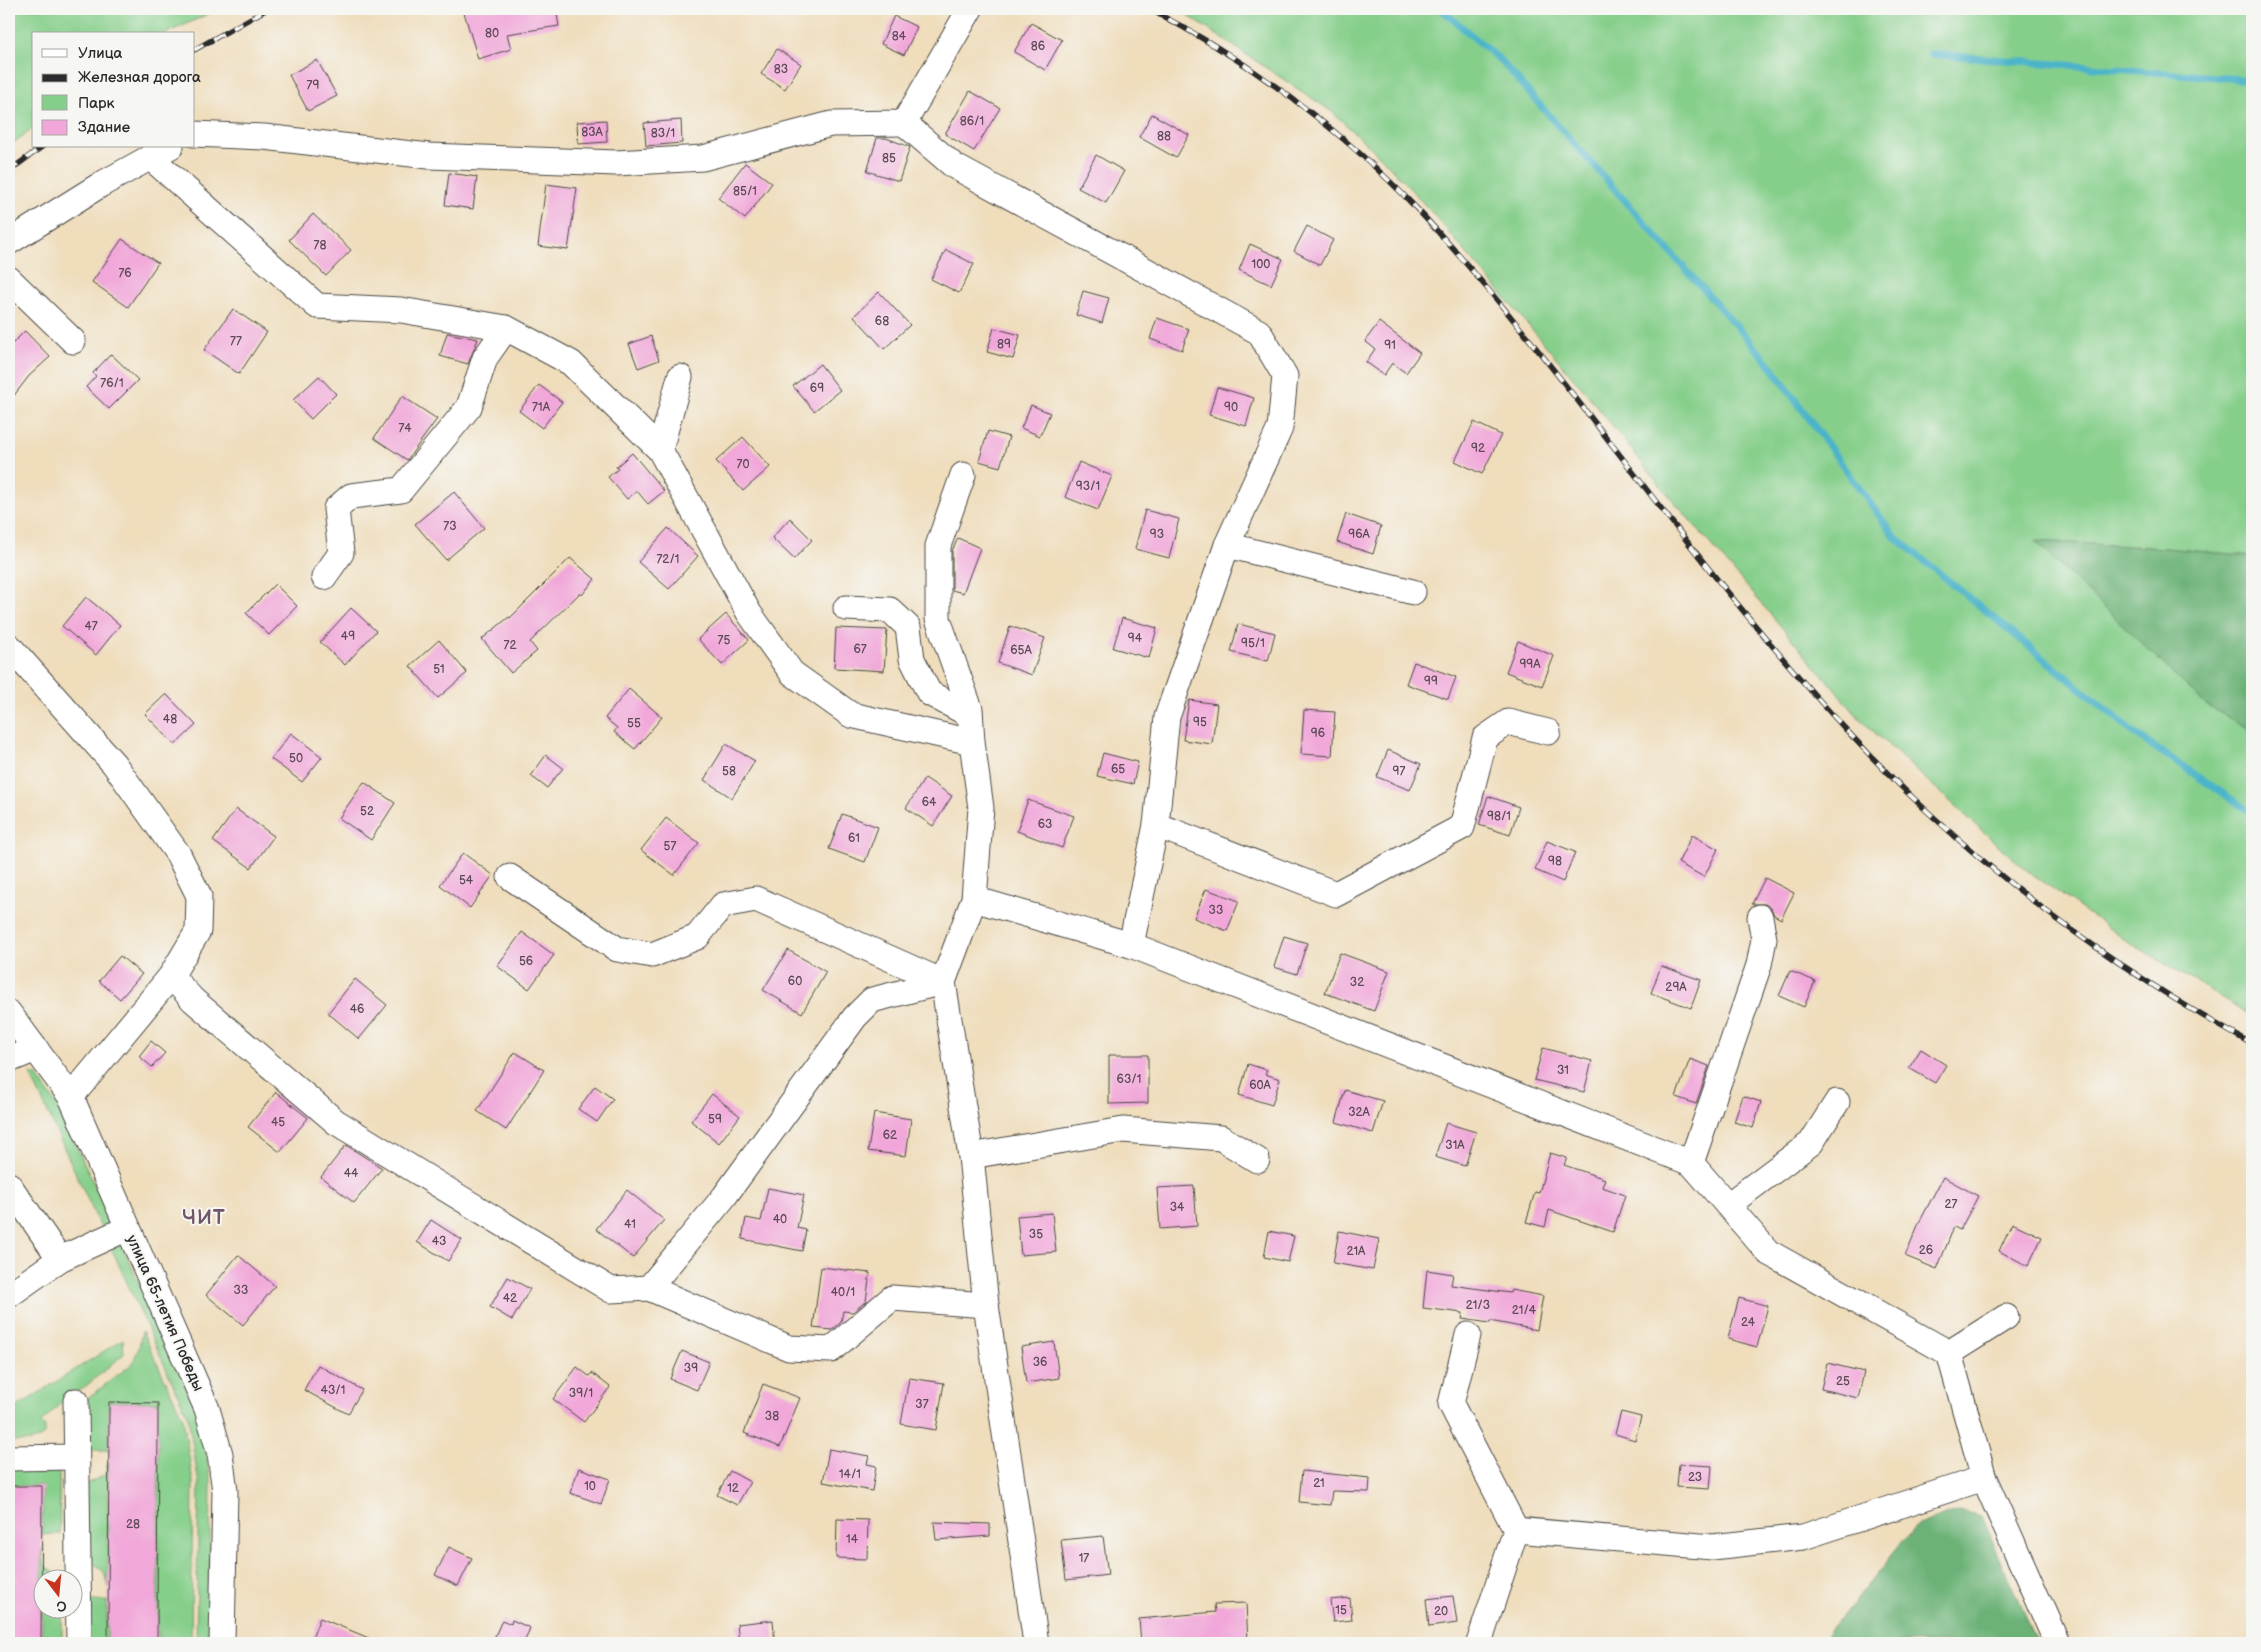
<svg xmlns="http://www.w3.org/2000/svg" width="2261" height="1652" font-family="'Balsamiq Sans',sans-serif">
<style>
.green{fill:#86cf8b;stroke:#587d5b}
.forest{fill:#6cb277;stroke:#4c6e51}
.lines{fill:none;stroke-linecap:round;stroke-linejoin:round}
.stream{stroke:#4bb4c9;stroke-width:7}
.building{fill:#f1a7d9}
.minor-casing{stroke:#484641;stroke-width:27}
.minor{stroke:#fff;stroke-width:25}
.rail-casing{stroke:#2b2b2b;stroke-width:5.5}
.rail{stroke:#f6f6f2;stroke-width:4;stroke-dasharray:11;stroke-linecap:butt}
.labels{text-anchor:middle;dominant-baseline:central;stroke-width:4;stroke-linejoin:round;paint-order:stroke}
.number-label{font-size:12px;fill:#5c4a56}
.street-label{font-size:15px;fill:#2b2b2b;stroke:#f6f6f2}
.district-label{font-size:20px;font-weight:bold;letter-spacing:1px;fill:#705668;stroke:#f6f6f2}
</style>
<rect width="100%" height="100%" fill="#f6f6f2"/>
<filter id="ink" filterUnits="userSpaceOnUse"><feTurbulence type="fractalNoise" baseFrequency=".02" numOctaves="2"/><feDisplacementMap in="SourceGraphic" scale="10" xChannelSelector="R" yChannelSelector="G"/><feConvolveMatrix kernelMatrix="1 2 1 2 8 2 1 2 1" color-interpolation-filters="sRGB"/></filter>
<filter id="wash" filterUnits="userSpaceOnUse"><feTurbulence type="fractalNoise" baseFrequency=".0096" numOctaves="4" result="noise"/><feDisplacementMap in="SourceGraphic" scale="20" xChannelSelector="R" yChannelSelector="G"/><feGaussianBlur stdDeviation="1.12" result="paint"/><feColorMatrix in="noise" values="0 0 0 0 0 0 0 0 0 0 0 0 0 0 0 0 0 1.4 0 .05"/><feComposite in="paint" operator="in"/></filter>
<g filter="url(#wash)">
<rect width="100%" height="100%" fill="#efddbc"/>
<g class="green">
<path d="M9,9h210l-54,25h-131v94l-25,18z"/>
<path d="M1178,9h1074v547l-87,-8 -129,-7 170,164 46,25v286l-128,-77 -103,-73 -160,-146 -202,-236 -77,-96 -148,-173 -52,-57 -51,-47z"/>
<path d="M30,1074l6,1 21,30 52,111 -2,9 -4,2 -3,-1z"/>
<path d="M109,1243l11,2 4,5 75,164 12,68 -3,161h-12l3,-159 -11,-67z"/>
<path d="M142,1331l41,87 10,64 -2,161h-33v-241h-49l-1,48h-24v-49l48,-37 7,-16z"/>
<path d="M123,1339l1,15 -44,37 -11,1 -7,10 -21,21 4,4c1,18 -23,14 -36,15v-30z"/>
<path d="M108,1462v126l-4,-16 -20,-17v-70l21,-10z"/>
<path d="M9,1466l47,1 3,6 1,61h-18v-48h-33z"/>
<path d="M42,1548l3,18 16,12 -19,2v30h20v33h-20z"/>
<rect x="86" y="1601" width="21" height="42"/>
</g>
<g class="forest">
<path d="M2035,541l130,7 87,8v174l-46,-25z"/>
<path d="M1958,1510l24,6 50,117 7,10h-216l4,-8 87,-107z"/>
</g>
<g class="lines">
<g class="stream">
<path d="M1441,9l59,51 268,302 126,174 248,203 110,74"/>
<path d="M2243,9l9,5"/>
<path d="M1931,54l321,26"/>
</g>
</g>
<g id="blocks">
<g class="building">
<path d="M463,9h93l3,17 -52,8 4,15 -33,10z"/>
<path d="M894,16l23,11 -13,28 -23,-11z"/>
<path d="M1031,23l31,17 -17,30 -31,-18z"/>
<path d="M777,49l24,15 -16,25 -24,-15z"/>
<path d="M317,60l20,36 -29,15 -19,-36z"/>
<path d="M970,91l30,17 -26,43 -29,-17z"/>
<path d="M1152,114l37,21 -13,23 -37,-21z"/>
<path d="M606,120l1,22 -29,2 -1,-22z"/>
<path d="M681,120l1,23 -36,3 -2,-23z"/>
<path d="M877,138h9l24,9 -11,34 -32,-10z"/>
<path d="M1096,155l28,16 -18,32 -28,-15z"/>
<path d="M745,163l27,20 -27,36 -27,-21z"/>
<path d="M449,173l28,4 -4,32 -28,-4z"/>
<path d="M546,184l31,4 -9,62 -30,-4z"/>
<path d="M313,214l38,36 -25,26 -37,-36z"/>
<path d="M1307,226l26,14 -13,25 -26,-14z"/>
<path d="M122,239l36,24 -30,44 -36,-25z"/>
<path d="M1250,244l33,15 -12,26 -32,-15z"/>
<path d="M946,250l28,14 -15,29 -28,-14z"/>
<path d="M1083,291l26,7 -7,25 -26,-8z"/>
<path d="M879,292l31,33 -26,24 -30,-33z"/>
<path d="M233,309l34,23 -28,42 -35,-24z"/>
<path d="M1157,318l32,11 -7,21 -32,-11z"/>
<path d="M1379,322l41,31 -14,20 -14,-10 -8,12 -18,-13 9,-13 -10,-8z"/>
<path d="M994,328l26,7 -7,24 -26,-7z"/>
<path d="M25,331l25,26 -21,19 -20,26v-55z"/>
<path d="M447,333l31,6 -10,25 -28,-8z"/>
<path d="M651,336l8,24 -21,8 -9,-24z"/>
<path d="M111,354l27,26 -29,29 -23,-22 10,-11 -3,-3z"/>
<path d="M820,364l20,26 -26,21 -21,-25z"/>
<path d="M319,376l17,18 -25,25 -18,-19z"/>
<path d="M539,385l23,17 -20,26 -23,-17z"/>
<path d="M1217,387l37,11 -8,28 -37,-11z"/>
<path d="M402,396l35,23 -30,41 -33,-22z"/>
<path d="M1031,405l19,8 -10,23 -19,-8z"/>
<path d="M1474,422l27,13 -19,39 -27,-13z"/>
<path d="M988,431l21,6 -9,30 -21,-6z"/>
<path d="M743,437l27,30 -27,24 -27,-30z"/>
<path d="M632,453l32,38 -16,13 -11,-13 -10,8 -19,-22 10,-8 -2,-2z"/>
<path d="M1079,462l33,14 -14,34 -33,-13z"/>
<path d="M454,492l30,36 -38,32 -31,-36z"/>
<path d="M1145,510l34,9 -10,39 -34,-9z"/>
<path d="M1346,514l35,12 -8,28 -36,-12z"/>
<path d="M790,518l22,22 -18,19 -22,-21z"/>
<path d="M668,528l30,28 -29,33 -31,-27z"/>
<path d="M958,538l22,10 -17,45 -11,-3v-39z"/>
<path d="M570,558l25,21 -13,16 -2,-2 -50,49 7,9 -26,22 -29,-34 27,-22 1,1z"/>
<path d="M275,584l22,22 -28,29 -23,-22z"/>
<path d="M86,597l34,28 -24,30 -34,-29z"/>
<path d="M351,608l25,23 -31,34 -25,-23z"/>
<path d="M726,614l23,26 -27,25 -24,-26z"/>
<path d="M1122,618l35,10 -8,30 -36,-10z"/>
<path d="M1238,624l37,9 -7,28 -37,-9z"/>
<path d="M1010,626l35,12 -13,37 -34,-12z"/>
<path d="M836,628l51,2 -3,41 -50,-3z"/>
<path d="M439,640l28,33 -29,25 -28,-32z"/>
<path d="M1518,641l36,15 -12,30 -36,-14z"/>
<path d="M1414,662l42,15 -8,22 -42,-15z"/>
<path d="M629,689l33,28 -27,32 -21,-17 3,-4 -12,-10z"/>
<path d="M166,694l30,31 -21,20 -30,-31z"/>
<path d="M1189,700l28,4 -5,40 -29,-4z"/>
<path d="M1304,710l31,2 -3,44 -31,-2z"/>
<path d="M291,733l31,24 -20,25 -31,-23z"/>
<path d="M726,744l29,17 -23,37 -28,-18z"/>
<path d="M1388,750l33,14 -11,26 -33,-13z"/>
<path d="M1103,753l35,9 -5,22 -36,-8z"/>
<path d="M546,755l17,13 -16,20 -16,-12z"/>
<path d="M925,778l27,18 -19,30 -27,-18z"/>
<path d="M364,782l31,21 -24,37 -32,-22z"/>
<path d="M1488,796l31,11 -9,28 -31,-10z"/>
<path d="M1028,800l46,16 -12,32 -45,-17z"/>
<path d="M236,809l38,27 -23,32 -38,-27z"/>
<path d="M842,814l36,13 -13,35 -36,-13z"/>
<path d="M666,818l33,25 -25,32 -33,-25z"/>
<path d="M1692,835l26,14 -14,28 -26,-14z"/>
<path d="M1547,841l28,11 -12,30 -28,-12z"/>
<path d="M463,853l30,22 -23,33 -30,-23z"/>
<path d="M1765,878l29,15 -13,26 -7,-4 -3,-7 -6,-4h-13z"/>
<path d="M1206,889l33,12 -12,30 -33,-13z"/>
<path d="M522,932l32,23 -25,34 -32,-23z"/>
<path d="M1284,936l23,7 -10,31 -23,-7z"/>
<path d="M788,950l38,22 -24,41 -39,-23z"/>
<path d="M1340,953l49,18 -15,40 -49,-18z"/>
<path d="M120,956l22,18 -22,25 -21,-18z"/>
<path d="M1661,966l40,14 -10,28 -40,-15z"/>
<path d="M1790,971l25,10 -11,26 -25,-11z"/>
<path d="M355,979l32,26 -28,34 -31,-26z"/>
<path d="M151,1041l14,12 -13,14 -13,-11z"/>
<path d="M1543,1048l49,13 -8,31 -50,-12z"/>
<path d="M1921,1049l25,16 -11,18 -26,-15z"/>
<path d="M515,1052l29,18 -38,60 -29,-19z"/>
<path d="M1109,1055h39v48l-39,1z"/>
<path d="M1690,1059l19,7 -13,38 -20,-7z"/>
<path d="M1248,1064l19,6 -2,4 15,5 -8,26 -33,-10z"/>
<path d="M595,1086l18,13 -16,23 -19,-13z"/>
<path d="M1345,1090l38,11 -10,32 -37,-11z"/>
<path d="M276,1092l32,26 -28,34 -32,-25z"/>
<path d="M712,1094l28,22 -21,27 -28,-22z"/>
<path d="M1743,1096l18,6 -8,26 -19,-6z"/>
<path d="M874,1113l37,6 -5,37 -38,-5z"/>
<path d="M1446,1123l30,9 -11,34 -30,-9z"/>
<path d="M346,1145l36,23 -28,35 -33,-26z"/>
<path d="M1550,1153l17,5 -3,7 41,14 -3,8 23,8 -12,37 -64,-22 -4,17 -19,-5 9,-30 4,1z"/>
<path d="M1943,1177l35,19 -18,34 -6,-3 -17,42 -32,-13 14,-33z"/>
<path d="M1194,1186l3,40 -37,3 -3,-41z"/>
<path d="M768,1188l36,7 -7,33 9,2 -4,21 -60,-12 4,-21 15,3z"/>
<path d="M627,1190l37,30 -31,38 -37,-29z"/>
<path d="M1052,1213l4,39 -35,3 -4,-39z"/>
<path d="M431,1220l31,20 -14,21 -31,-19z"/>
<path d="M2012,1223l30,14 -14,29 -29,-15z"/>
<path d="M1269,1231l25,5 -6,26 -24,-5z"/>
<path d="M1339,1231l40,8 -6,31 -40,-7z"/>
<path d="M238,1255l37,31 -32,39 -37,-30z"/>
<path d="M821,1267l49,6 -4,28 -13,11 -10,-1 -2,11 -9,8 -19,-2z"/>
<path d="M1427,1270l26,4 -2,11 59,8 1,-3 32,6 -6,34 -47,-9v2l-28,-4 1,-6 -40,-5z"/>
<path d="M508,1277l22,12 -18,31 -22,-13z"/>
<path d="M1739,1298l29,8 -11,41 -29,-8z"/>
<path d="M1054,1342l5,36 -33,5 -5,-36z"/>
<path d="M682,1351l27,11 -12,28 -27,-11z"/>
<path d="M1827,1363l37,9 -6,26 -37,-9z"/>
<path d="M318,1365l44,25 -14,24 -44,-24z"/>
<path d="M577,1367l12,9 3,-3 18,14 -26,35 -31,-23z"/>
<path d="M909,1378l35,5 -8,47 -35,-6z"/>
<path d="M763,1384l37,14 -20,49 -36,-14z"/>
<path d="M109,1402l49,1 -1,240h-49z"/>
<path d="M1621,1412l20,5 -6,23 -20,-6z"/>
<path d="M829,1449l40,7 -2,8 9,2 -4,25 -49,-9z"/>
<path d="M1679,1464l33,2 -2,23 -33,-2z"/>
<path d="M579,1468l31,11 -9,25 -31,-11z"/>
<path d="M730,1471l20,11 -13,23 -20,-10z"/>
<path d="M1302,1471l68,7 -1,14 -37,-1 -2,14 -31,-3z"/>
<path d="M9,1486h33l-1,157h-32z"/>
<path d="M837,1519l31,1 -1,39 -31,-1z"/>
<path d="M934,1522l56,2v12l-54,4z"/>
<path d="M1103,1536l5,39 -42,5 -5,-40z"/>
<path d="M449,1547l23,11 -14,28 -23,-11z"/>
<path d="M1453,1596l4,27 -28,4 -3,-28z"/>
<path d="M1350,1598l2,22 -19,2 -3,-22z"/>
<path d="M1246,1603l2,39 -107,1 -2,-24 76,-7 -1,-8z"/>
<path d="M320,1618l61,25h-71z"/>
<path d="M502,1620l9,4 1,-4 18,8 -6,15h-32z"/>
<path d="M773,1620l2,23h-36l-2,-19z"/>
</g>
</g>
</g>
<g filter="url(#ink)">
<use href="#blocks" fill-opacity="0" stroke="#484641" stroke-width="1"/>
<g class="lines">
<defs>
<g id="minor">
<path d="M904,123l50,43 305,166 26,44 -5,52 -53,117 -60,172 -11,108 -25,120"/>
<path d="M194,134l70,3 165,19 187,7 87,-5 128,-34 73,-1 66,-114"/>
<path d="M150,157l167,149 84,4 105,18 65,35 89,87 89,163 43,60 59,42 121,27"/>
<path d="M9,242l91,-57 71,-39"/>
<path d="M9,279l64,62"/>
<path d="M660,450l20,-73"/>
<path d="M963,475l-25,71v73l32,90 2,33 9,66 -7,91 -31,83 28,174 15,149 50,338"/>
<path d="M1227,545l186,47"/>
<path d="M324,577l17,-24 -5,-44 15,-13 50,-6 68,-83 16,-49 21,-30"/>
<path d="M846,608l44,2 18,17 4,32 17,34 41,22"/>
<path d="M9,646l105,118 64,90 21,42 -1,35 -27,45 22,24 143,122 275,168 38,-2"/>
<path d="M1156,825l180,69 126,-67 23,-89 23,-16 40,10"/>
<path d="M510,877l107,72 35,6 45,-18 26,-32 33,-6 187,83"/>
<path d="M974,899l157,46 560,218 77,89 181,101 57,-36"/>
<path d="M943,982l-71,18 -17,17 -131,180 -75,91 140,60 42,2 61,-52 94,7"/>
<path d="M9,1013l62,84 136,312 13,45 5,37 -3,152"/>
<path d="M9,1060l27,-11"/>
<path d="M71,1097l100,-121"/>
<path d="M971,1156l152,-26 98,8 36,22"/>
<path d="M1691,1163l68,-198 5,-26 -4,-22"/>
<path d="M9,1185l51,74"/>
<path d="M1728,1205l83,-62 26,-41"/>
<path d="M9,1295l51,-36 68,-31"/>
<path d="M1468,1335l-17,69 65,126 -37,113"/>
<path d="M1949,1353l35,125 73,165"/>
<path d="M76,1401l3,242"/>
<path d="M9,1458l67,-1"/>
<path d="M1516,1530l196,17 91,-10 181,-59"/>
</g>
</defs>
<use href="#minor" class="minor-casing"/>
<use href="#minor" class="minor"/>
<defs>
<g id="rail">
<path d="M1149,9c95,48 195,122 269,201 108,116 200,246 299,369 66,81 135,163 211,233 98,91 208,168 324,232"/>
<path d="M194,50l73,-41"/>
<path d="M9,171l34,-25"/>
</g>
</defs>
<use href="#rail" class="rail-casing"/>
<use href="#rail" class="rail"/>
</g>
</g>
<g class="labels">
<g class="number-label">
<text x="492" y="33">80</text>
<text x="899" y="36">84</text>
<text x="1038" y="46">86</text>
<text x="781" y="69">83</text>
<text x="313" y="85">79</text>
<text x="972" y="121">86/1</text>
<text x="592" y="132">83А</text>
<text x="663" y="133">83/1</text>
<text x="1164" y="136">88</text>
<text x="889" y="158">85</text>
<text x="745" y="191">85/1</text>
<text x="320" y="245">78</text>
<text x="1261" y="264">100</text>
<text x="125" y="273">76</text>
<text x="882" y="321">68</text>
<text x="236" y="341">77</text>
<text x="1004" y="344">89</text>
<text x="1390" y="345">91</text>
<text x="112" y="383">76/1</text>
<text x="817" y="388">69</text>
<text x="541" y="407">71А</text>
<text x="1231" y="407">90</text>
<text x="405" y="428">74</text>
<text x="1478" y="448">92</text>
<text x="743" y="464">70</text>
<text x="1088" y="486">93/1</text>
<text x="450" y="526">73</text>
<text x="1157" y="534">93</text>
<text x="1359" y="534">96А</text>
<text x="668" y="559">72/1</text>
<text x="91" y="626">47</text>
<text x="348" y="636">49</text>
<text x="1135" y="638">94</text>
<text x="724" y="640">75</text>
<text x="1253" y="643">95/1</text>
<text x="510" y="645">72</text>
<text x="860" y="649">67</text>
<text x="1021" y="650">65А</text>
<text x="1530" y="664">99А</text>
<text x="439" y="669">51</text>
<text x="1431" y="681">99</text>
<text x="170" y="719">48</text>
<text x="1200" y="722">95</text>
<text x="634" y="723">55</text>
<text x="1318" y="733">96</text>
<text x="296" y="758">50</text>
<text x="1118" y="769">65</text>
<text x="729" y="771">58</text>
<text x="1399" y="771">97</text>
<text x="929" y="802">64</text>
<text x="367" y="811">52</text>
<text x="1499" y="816">98/1</text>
<text x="1045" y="824">63</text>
<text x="854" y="838">61</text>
<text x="670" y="846">57</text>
<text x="1555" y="861">98</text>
<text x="466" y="880">54</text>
<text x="1216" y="910">33</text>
<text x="526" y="961">56</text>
<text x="795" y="981">60</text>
<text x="1357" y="982">32</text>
<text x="1676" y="987">29А</text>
<text x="357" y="1009">46</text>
<text x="1563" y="1070">31</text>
<text x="1129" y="1079">63/1</text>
<text x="1260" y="1085">60А</text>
<text x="1359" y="1112">32А</text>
<text x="715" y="1119">59</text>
<text x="278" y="1122">45</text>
<text x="890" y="1135">62</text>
<text x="1455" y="1145">31А</text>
<text x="351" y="1173">44</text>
<text x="1951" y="1204">27</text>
<text x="1177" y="1207">34</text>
<text x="780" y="1219">40</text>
<text x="630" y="1224">41</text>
<text x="1036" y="1234">35</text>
<text x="439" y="1241">43</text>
<text x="1926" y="1250">26</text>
<text x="1356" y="1251">21А</text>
<text x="241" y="1290">33</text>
<text x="843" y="1292">40/1</text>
<text x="510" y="1298">42</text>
<text x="1478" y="1305">21/3</text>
<text x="1524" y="1310">21/4</text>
<text x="1748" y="1322">24</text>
<text x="1040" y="1362">36</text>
<text x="691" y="1368">39</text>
<text x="1843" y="1381">25</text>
<text x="333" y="1390">43/1</text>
<text x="581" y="1393">39/1</text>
<text x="922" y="1404">37</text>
<text x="772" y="1416">38</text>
<text x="850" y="1474">14/1</text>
<text x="1695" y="1477">23</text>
<text x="1319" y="1483">21</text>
<text x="590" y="1486">10</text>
<text x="733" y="1488">12</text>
<text x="133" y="1524">28</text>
<text x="852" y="1539">14</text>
<text x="1084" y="1558">17</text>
<text x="1341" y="1610">15</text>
<text x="1441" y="1611">20</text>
</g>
<g class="street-label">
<text transform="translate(165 1313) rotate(66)">улица 65-летия Победы</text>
</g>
<g class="district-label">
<text x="204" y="1218">ЧИТ</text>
</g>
</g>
<rect width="2261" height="1652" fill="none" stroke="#f6f6f2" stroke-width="30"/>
<rect x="32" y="32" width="162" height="115" fill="#f6f6f2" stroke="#a5a5a2"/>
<rect x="42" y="49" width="25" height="8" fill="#ffffff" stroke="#a5a5a2"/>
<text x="78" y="58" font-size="15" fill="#2b2b2b">Улица</text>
<rect x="42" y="74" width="25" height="8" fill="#2b2b2b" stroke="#a5a5a2"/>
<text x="78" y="82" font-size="15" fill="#2b2b2b">Железная дорога</text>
<rect x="42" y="95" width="25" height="15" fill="#86cf8b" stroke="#a5a5a2"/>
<text x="78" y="108" font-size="15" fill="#2b2b2b">Парк</text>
<rect x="42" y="120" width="25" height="15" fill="#f1a7d9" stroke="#a5a5a2"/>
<text x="78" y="132" font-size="15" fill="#2b2b2b">Здание</text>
<g transform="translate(58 1594) rotate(164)"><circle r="24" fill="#f6f6f2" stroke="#a5a5a2"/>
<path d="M0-4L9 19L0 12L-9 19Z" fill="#c8321e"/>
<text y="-8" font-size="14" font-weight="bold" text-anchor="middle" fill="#2b2b2b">С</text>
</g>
</svg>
